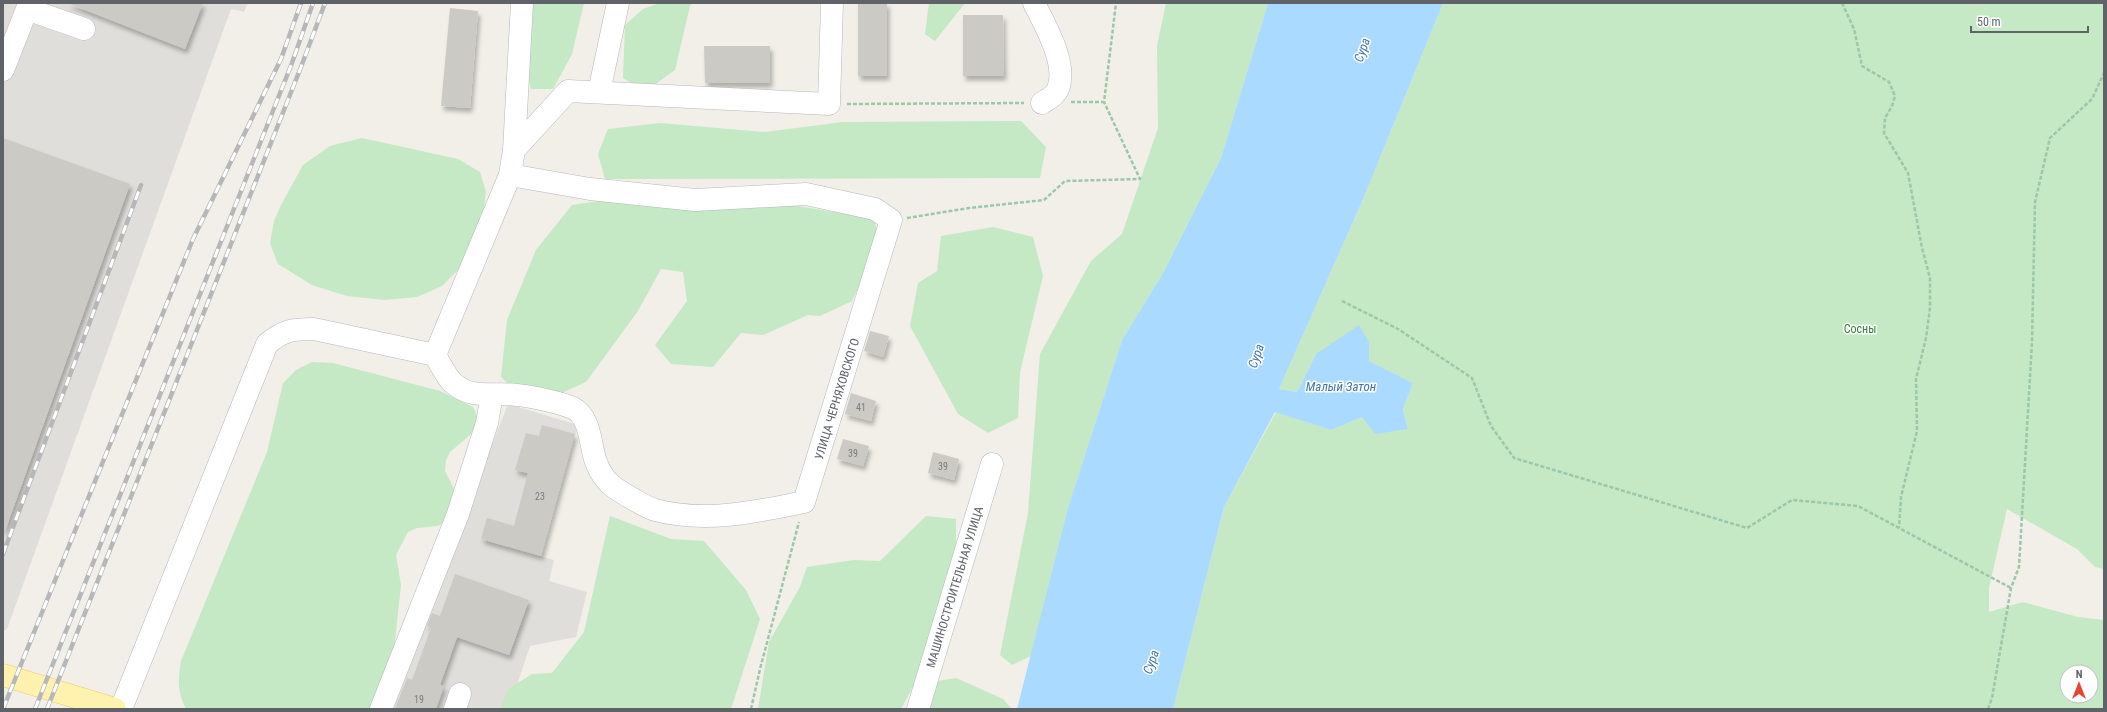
<svg xmlns="http://www.w3.org/2000/svg" width="2107" height="712" font-family="'Roboto Condensed',sans-serif">
<style>
.industrial{fill:#e0deda}
.green{fill:#c5e8c5;fill-rule:evenodd}
.water{fill:#aadaff}
.building{fill:#cccac5;filter:url(#shadow)}
.lines{fill:none;stroke-linecap:round;stroke-linejoin:round}
.minor-casing{stroke:#b5b8bc;stroke-width:23}
.major-casing{stroke:#f2c960;stroke-width:23}
.path{stroke:#9cc7a9;stroke-width:2.5;stroke-dasharray:4 2;stroke-linecap:butt}
.minor{stroke:#fff;stroke-width:22}
.major{stroke:#fff2af;stroke-width:22}
.rail-casing{stroke:#b6b7b8;stroke-width:4.5}
.rail{stroke:#fff;stroke-width:3;stroke-dasharray:9;stroke-linecap:butt}
.labels{text-anchor:middle;dominant-baseline:central;stroke-width:3;stroke-linejoin:round;paint-order:stroke}
.number-label{font-size:10px;fill:#7a7d7f}
.park-label{font-size:12px;fill:#348238;stroke:#fff}
.street-label{font-size:12px;fill:#5f6368;stroke:#fff}
.water-label{font-size:13px;font-style:italic;fill:#4174aa;stroke:#fff}
</style>
<defs>
<filter id="shadow"><feDropShadow dx="2.5" dy="4.5" stdDeviation="2" flood-color="#0004"/></filter>
</defs>
<rect width="100%" height="100%" fill="#f1efe8"/>
<g class="industrial">
<path d="M3,3h245l-4,9 -13,-3 -224,620 -4,2z"/>
<path d="M508,404l70,21 -37,131 13,4 -5,21 38,11 -11,45 -46,9 -21,63h-121z"/>
</g>
<g class="green">
<path d="M532,3h52l-12,51 -19,35h-22l-4,-17z"/>
<path d="M660,3h32l-2,3 -15,64 -29,21 -23,-13 2,-53 18,-16z"/>
<path d="M929,3h36l-30,38 -10,-7z"/>
<path d="M1166,3h102l-47,155 -58,115 -41,67 -54,168 -37,148 -19,9 -12,-10 28,-142 12,-159 51,-93 31,-27 36,-106 -1,-82z"/>
<path d="M1443,3h661v566l-9,-2 -18,-18 -70,-40 -18,79v24l34,-10 55,15 26,3v89h-931l51,-202 52,-95 55,18 31,-13 46,12 -5,-20 10,-26 -44,-22v-19l-53,12 -19,38 -18,-3 85,-192zM2067,672h24v24h-24z"/>
<path d="M1021,121l25,26 -6,31 -435,1 -7,-25 10,-25 52,-6 105,9 78,-10z"/>
<path d="M362,138l96,21 22,13 6,20 -3,22 -14,39 -12,18 -15,15 -25,11 -32,3 -38,-4 -35,-11 -34,-21 -8,-21 4,-22 7,-16 22,-40 27,-19z"/>
<path d="M763,200l111,19 6,24 -28,58 -32,15 -12,-1 -45,20 -22,-2 -28,34 -42,-3 -16,-19 32,-44 -4,-29 -22,-3 -23,42 -52,71 -53,24 -32,-29 6,-57 29,-70 36,-45 27,-4z"/>
<path d="M993,227l40,10 10,39 -23,96 -2,46 -30,15 -30,-19 -48,-88 8,-43 19,-12 4,-35z"/>
<path d="M312,362l21,1 107,28 33,16 4,9 -1,14 -26,22 -4,8 -1,11 9,18 -1,17 -6,15 -9,5 -21,2 -9,4 -12,23 5,30 -8,74 -20,50h-187c-9,-18 -8,-29 -5,-48l86,-209 16,-69 13,-13z"/>
<path d="M610,516l61,23 33,2 42,49 14,29 -29,90h-231l8,-20 24,-15 20,-1 32,-41z"/>
<path d="M926,516l30,3v39l-36,116 -19,35h-143l11,-67 31,-55 7,-20 47,-7 26,1z"/>
<path d="M956,678l47,21 9,10h-86l12,-28z"/>
</g>
<path class="water" d="M1268,3h175l-79,194 -85,192 18,3 19,-38 43,-29 10,17v19l44,22 -10,26 5,20 -33,5 -13,-17 -31,13 -56,-18 -51,95 -51,202h-156l51,-201 54,-168 41,-67 58,-115z"/>
<g class="building">
<path d="M67,3h136l-18,46z"/>
<rect x="858" y="3" width="29" height="73"/>
<path d="M450,8l28,3 -8,97 -29,-2z"/>
<path d="M963,15h40l1,61h-41z"/>
<path d="M704,46h66v37h-65z"/>
<path d="M3,138l127,46 -125,347h-2z"/>
<path d="M870,331l19,5 -6,21 -19,-6z"/>
<path d="M851,393l25,8 -5,20 -26,-7z"/>
<path d="M542,425l33,9 -34,122 -60,-17 6,-21 27,8 14,-53 -13,-3 11,-37 13,3z"/>
<path d="M843,439l26,7 -6,20 -26,-7z"/>
<path d="M933,452l26,7 -5,21 -26,-7z"/>
<path d="M455,574l74,26 -20,55 -52,-18 -17,48 4,1 -8,23h-41l12,-31 5,2 19,-52 -4,-2 5,-13 8,3z"/>
</g>
<g class="lines">
<defs>
<g id="minor">
<path d="M1034,3c11,22 34,61 24,86 -3,7 -10,10 -16,14"/>
<path d="M3,70l24,-61 57,20"/>
<path d="M599,92l19,-89"/>
<path d="M514,150l54,-59 261,13 3,-101"/>
<path d="M435,355c6,10 10,20 18,28 18,17 43,9 64,12 13,1 45,8 56,13 18,9 17,38 23,54 8,21 19,27 37,37 7,4 15,9 22,11 49,13 101,2 149,-8l87,-282 -16,-11 -69,-15 -111,6 -105,-11 -80,-14"/>
<path d="M121,709l146,-365c17,-14 25,-15 47,-15l121,26 75,-180 4,-25 8,-147"/>
<path d="M381,709l77,-195 29,-91 5,-28"/>
<path d="M455,709l5,-15"/>
<path d="M918,709l74,-245"/>
</g>
<path id="major" d="M3,675l112,34"/>
</defs>
<use href="#minor" class="minor-casing"/>
<use href="#major" class="major-casing"/>
<g class="path">
<path d="M1842,3l12,26 8,37 27,16 6,14 -3,10 -7,12 -1,15 24,40 14,75 8,30v30l-4,30 -10,41 1,52 -16,66 -2,31"/>
<path d="M1071,102h33l12,-99"/>
<path d="M847,104l177,-1"/>
<path d="M907,218l62,-10 75,-8 21,-19 75,-2 -36,-77"/>
<path d="M1342,301l56,28 74,49 19,48 23,32 233,70 45,-28 66,6 153,82"/>
<path d="M751,709l9,-40 39,-147"/>
<path d="M1988,709l4,-11 19,-110 8,-21 13,-225 3,-140 15,-64 42,-39 12,-26"/>
</g>
<use href="#minor" class="minor"/>
<use href="#major" class="major"/>
<defs>
<g id="rail">
<path d="M3,554l138,-369"/>
<path d="M3,709l190,-470 88,-180 20,-56"/>
<path d="M35,709l257,-646 21,-60"/>
<path d="M47,709l254,-642 24,-64"/>
</g>
</defs>
<use href="#rail" class="rail-casing"/>
<use href="#rail" class="rail"/>
</g>
<g class="labels">
<g class="number-label">
<text x="861" y="407">41</text>
<text x="853" y="453">39</text>
<text x="943" y="466">39</text>
<text x="540" y="496">23</text>
<text x="419" y="699">19</text>
</g>
<g class="park-label">
<text x="1860" y="329">Сосны</text>
</g>
<g class="street-label">
<text transform="translate(837 399) rotate(-73)">УЛИЦА ЧЕРНЯХОВСКОГО</text>
<text transform="translate(955 587) rotate(-73)">МАШИНОСТРОИТЕЛЬНАЯ УЛИЦА</text>
</g>
<g class="water-label">
<text transform="translate(1362 50) rotate(-71)">Сура</text>
<text transform="translate(1256 356) rotate(-71)">Сура</text>
<text x="1341" y="386">Малый Затон</text>
<text transform="translate(1151 662) rotate(-71)">Сура</text>
</g>
</g>
<rect width="2107" height="712" fill="none" stroke="#5f6368" stroke-width="8"/>
<g transform="translate(2079 684)"><circle r="19" fill="#ffffff" stroke="#bfc1c3"/>
<path d="M0-3L7 15L0 10L-7 15Z" fill="#ea4335"/>
<text y="-6" font-size="11" font-weight="bold" text-anchor="middle" fill="#5f6368">N</text>
</g>
<path d="M1971 26v6h117v-6" fill="none" stroke="#5f6368" stroke-width="2"/>
<text x="1977" y="26" font-size="12" fill="#5f6368" stroke="#ffffff" stroke-width="3" paint-order="stroke">50 m</text>
</svg>
